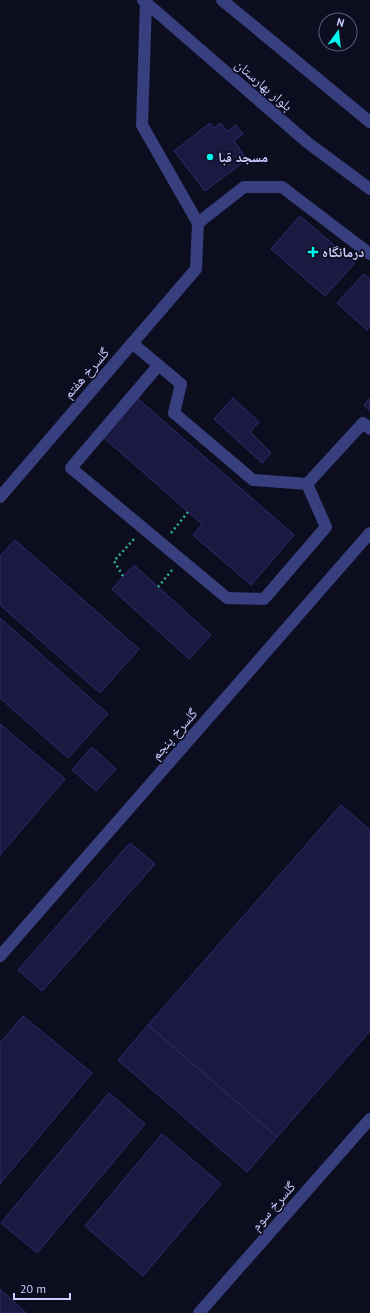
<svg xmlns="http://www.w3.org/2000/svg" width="370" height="1313" font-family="'PT Sans','Noto Naskh Arabic',sans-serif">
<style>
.building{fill:#1b1941;stroke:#2f2b6d}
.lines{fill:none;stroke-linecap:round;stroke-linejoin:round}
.path{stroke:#2eb197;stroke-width:2.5;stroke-dasharray:2 3;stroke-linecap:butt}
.minor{stroke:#383f7f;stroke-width:12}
.poi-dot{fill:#00f6ec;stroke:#0d0d20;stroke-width:1.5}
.labels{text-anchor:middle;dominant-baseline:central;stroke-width:3.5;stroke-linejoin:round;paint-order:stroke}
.street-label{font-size:14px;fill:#cccdff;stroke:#0d0d20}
.poi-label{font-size:14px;font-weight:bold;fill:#cccdff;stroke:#0d0d20;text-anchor:start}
</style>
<rect width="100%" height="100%" fill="#0d0d20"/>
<g class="building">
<path d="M210,123l4,5 7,-5 6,9 9,-7 7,9 -9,7 10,14 -6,5 3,4 -36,27 -31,-40z"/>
<path d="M300,216l55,47 -30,33 -54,-47z"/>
<path d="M364,274l6,5v48l-3,3 -30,-27z"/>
<path d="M137,398l157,137 -43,50 -58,-50 9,-11 -99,-87z"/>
<path d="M233,398l26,24 -9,10 21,21 -9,10 -48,-44z"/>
<path d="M370,398v13l-6,-6z"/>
<path d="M15,540l124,109 -39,44 -100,-88v-49z"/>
<path d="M134,565l77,70 -22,24 -77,-70z"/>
<path d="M0,618l108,96 -40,44 -68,-60z"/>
<path d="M0,724l65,55 -65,76z"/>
<path d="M92,747l24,22 -20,22 -24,-21z"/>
<path d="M341,805l29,25v201l-93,106 -129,-112z"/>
<path d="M130,843l25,21 -113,127 -24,-21z"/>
<path d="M23,1016l69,57 -92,111v-141z"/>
<path d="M148,1025l129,112 -30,35 -129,-112z"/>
<path d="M109,1093l36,31 -108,129 -36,-30z"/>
<path d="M162,1134l59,50 -78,92 -58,-50z"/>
<path d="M0,1289l26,24h-26z"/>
</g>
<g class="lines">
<g class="path">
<path d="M171,533l17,-21"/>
<path d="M123,576l-9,-15 20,-22"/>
<path d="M158,587l14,-17"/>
</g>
<g class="minor">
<path d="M143,0l165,143 62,46"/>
<path d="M222,0l148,122"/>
<path d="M198,223l46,-36h38l88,67"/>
<path d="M132,343l49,41 -7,29 79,67 54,4"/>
<path d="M158,366l-87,102 156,130 37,1 62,-72 -19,-43 56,-61 7,6"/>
<path d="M0,497l196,-228 2,-46 -56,-98 4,-123"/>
<path d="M0,956l370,-423"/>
<path d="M199,1313l171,-194"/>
</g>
</g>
<g class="poi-dot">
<circle cx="210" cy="157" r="4"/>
<path d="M311 246h4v4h4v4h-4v4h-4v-4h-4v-4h4z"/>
</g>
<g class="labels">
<g class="street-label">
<text transform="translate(264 85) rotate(41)">بلوار بهارستان</text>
<text transform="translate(86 373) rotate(-49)">گلسرخ هفتم</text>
<text transform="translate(174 734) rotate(-49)">گلسرخ پنجم</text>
<text transform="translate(273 1206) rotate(-49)">گلسرخ سوم</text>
</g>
<g class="poi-label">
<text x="218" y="157">مسجد قبا</text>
<text x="322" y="252">درمانگاه</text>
</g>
</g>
<g transform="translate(338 32) rotate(15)"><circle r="19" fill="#0d0d20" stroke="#595a79"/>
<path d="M0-3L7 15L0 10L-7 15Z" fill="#00f6ec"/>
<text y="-6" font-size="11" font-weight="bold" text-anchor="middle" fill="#cccdff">N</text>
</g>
<path d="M14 1293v6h56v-6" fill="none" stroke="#cccdff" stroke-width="2"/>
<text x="20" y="1293" font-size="12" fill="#cccdff" stroke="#0d0d20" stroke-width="3" paint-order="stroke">20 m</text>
</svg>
